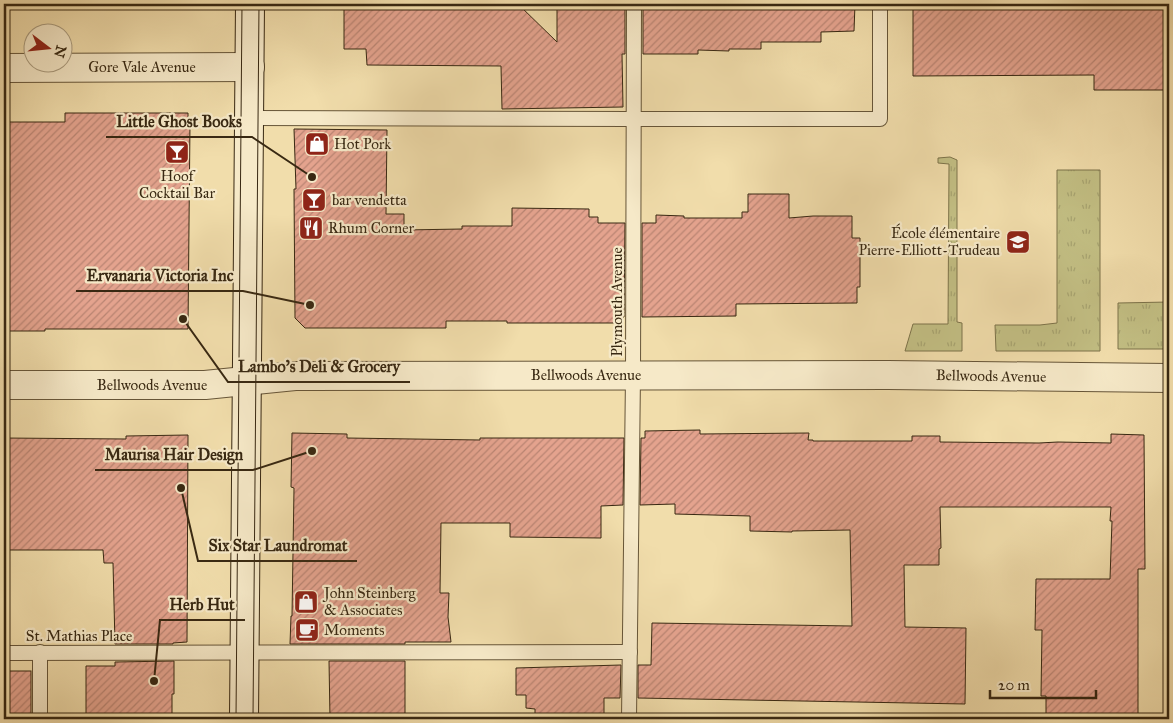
<svg xmlns="http://www.w3.org/2000/svg" width="1173" height="723" font-family="'IM FELL Great Primer',serif">
<style>
.grass{fill:url(#grass-tufts);stroke:#7d734a}
.building{fill:url(#building-hatch);stroke:#382812}
.lines{fill:none;stroke-linecap:round;stroke-linejoin:round}
.service-casing{stroke:#665538;stroke-width:16}
.minor-casing{stroke:#665538;stroke-width:30}
.secondary-casing{stroke:#382812;stroke-width:30}
.service{stroke:#f6e9c8;stroke-width:14}
.minor{stroke:#f6e9c8;stroke-width:28}
.secondary{stroke:#f6e9c8;stroke-width:28}
.tram{stroke:#382812;stroke-width:1}
.labels{text-anchor:middle;dominant-baseline:central;stroke-width:4.5;stroke-linejoin:round;paint-order:stroke}
.street-label{font-size:15px;fill:#382812;stroke:#f6e9c8}
.poi-label{font-size:15px;fill:#382812;stroke:#f6e9c8;text-anchor:start}
.leader{fill:none;stroke:#382812;stroke-width:2}
.callout-dot{fill:#382812;stroke:#f6e9c8;stroke-width:2}
.callout-label{font-size:16px;text-anchor:middle;font-weight:bold;fill:#382812;stroke:#f6e9c8;stroke-width:4.5;stroke-linejoin:round;paint-order:stroke}
</style>
<defs>
<pattern id="grass-tufts" width="24" height="20" patternUnits="userSpaceOnUse" patternTransform="scale(1.25)"><rect width="24" height="20" fill="#c2be83"/><path d="M3 7l-1-3M5 7V3M7 7l1-3M15 17l-1-3M17 17v-4M19 17l1-3" fill="none" stroke="#a7a370"/></pattern>
<pattern id="building-hatch" width="6" height="6" patternUnits="userSpaceOnUse" patternTransform="scale(1.25)"><rect width="6" height="6" fill="#e4a38e"/><path d="M-1 1l2-2M0 6l6-6M5 7l2-2" fill="none" stroke="#ba8573"/></pattern>
</defs>
<rect width="100%" height="100%" fill="#f1ddab"/>
<filter id="stains"><feTurbulence type="fractalNoise" baseFrequency=".004" numOctaves="4"/><feColorMatrix values="0 0 0 0 .2 0 0 0 0 .09 0 0 0 0 .02 0 0 0 .5 -.17"/></filter>
<radialGradient id="worn" r=".72"><stop offset=".6" stop-color="#630" stop-opacity="0"/><stop offset="1" stop-color="#630" stop-opacity=".3"/></radialGradient>
<g class="grass">
<path d="M950,157l7,3v162l5,1v28h-57l8,-27h35l1,-160 -11,-1v-5z"/>
<path d="M1057,170h43v181h-104l-1,-26h45l17,-2z"/>
<path d="M1169,302v47h-51v-46z"/>
</g>
<g class="building">
<path d="M344,4h174l39,38v-38h68v50h-3l1,53 -121,2 -1,-43 -134,-1 -1,-16h-22z"/>
<path d="M643,4h212l-1,27 -33,1v10h-60v7h-32v2l-31,-1v4h-55z"/>
<path d="M913,4h256v86h-75v-15l-181,1z"/>
<path d="M65,113h123v10h2l-2,206h-143v2h-41v-85h5v-73h-5v-51h61z"/>
<path d="M294,129l93,1 -1,84h18v16l58,-1v-3h50v-18l77,1v8h9v6h27l-1,94h-9v6h-108v-2h-61v7h-141l-10,-10 -1,-129h2z"/>
<path d="M748,194h41v24l24,-2h39v22h8v49h-3v16l-121,1v12l-94,1v-94h14v-8l28,1v2h58v-6h6z"/>
<path d="M700,430v4l109,-1 -1,7h5v1h99v-5h28v6l99,1 19,-1 53,1v-9l33,1 1,134h-7v150h-92v-23h-5l1,-66h-7l1,-51h74l2,-58h-2l1,-14h-171l1,41 -2,1v16h-35l1,62 61,1 -1,76 -327,-6v-33h13l1,-42 200,3 -2,-96 -58,1v1l-42,-1v-15l-75,-2v-10l-35,1 1,-67h4v-7z"/>
<path d="M292,433l55,1v4l133,2v-2h144l-1,67 -22,1v32l-91,-1v-14h-69l-1,70h9l-1,24 3,25h-46v2h-115l1,-28h1l2,-128 -3,-1z"/>
<path d="M188,435l-1,207 -14,1v1h-58l-2,-81h-9l-1,-13h-99v-112l122,1v-3z"/>
<path d="M174,661v33h-2v25h-86v-53h29v-4z"/>
<path d="M329,661h76v58h-75z"/>
<path d="M621,665l-1,33h-16v21h-55v-4h-14v-6l-9,-1v-13h-10v-27z"/>
<rect x="4" y="671" width="27" height="48"/>
</g>
<g class="lines">
<defs>
<g id="service">
<path d="M249,118l384,1h247v-115"/>
<path d="M4,653l626,-1"/>
<path d="M40,719v-67"/>
<path d="M629,719l4,-344 1,-371"/>
</g>
<g id="minor">
<path d="M4,68l246,-1"/>
<path d="M4,385h201l90,-9 593,-1 281,3"/>
</g>
<path id="secondary" d="M244,719l6,-715"/>
</defs>
<use href="#service" class="service-casing"/>
<use href="#minor" class="minor-casing"/>
<use href="#secondary" class="secondary-casing"/>
<use href="#service" class="service"/>
<use href="#minor" class="minor"/>
<use href="#secondary" class="secondary"/>
<g class="tram">
<path d="M236,719l6,-715"/>
<path d="M253,719l6,-715"/>
</g>
</g>
<defs>
<symbol id="shop-square" viewBox="-11 -11 22 22"><rect x="-9" y="-9" width="18" height="18" rx="4" fill="#8f2418" stroke="#f6e9c8"/><path d="M-5-2.5h2.3a2.7 3.5 0 0 1 5.4 0H5L5.5 6h-11ZM-1.5-2.5h3a1.5 2.3 0 0 0-3 0Z" fill="#fff"/></symbol>
<symbol id="bar-square" viewBox="-11 -11 22 22"><rect x="-9" y="-9" width="18" height="18" rx="4" fill="#8f2418" stroke="#f6e9c8"/><path d="M-6-5H6L.8 .8V4.5H3.5V6h-7V4.5H-.8V.8Z" fill="#fff"/></symbol>
<symbol id="restaurant-square" viewBox="-11 -11 22 22"><rect x="-9" y="-9" width="18" height="18" rx="4" fill="#8f2418" stroke="#f6e9c8"/><path d="M-5-6h1v4h1v-4h1v4h1v-4h1v5L-1.5 .5V6h-2V.5L-5-1ZM5-6V6H3V1.5H1.5Q1.5-4 5-6Z" fill="#fff"/></symbol>
<symbol id="school-square" viewBox="-11 -11 22 22"><rect x="-9" y="-9" width="18" height="18" rx="4" fill="#8f2418" stroke="#f6e9c8"/><path d="M0-5L7-2L0 1L-7-2ZM-4 1L0 2.5L4 1V4Q0 6-4 4Z" fill="#fff"/></symbol>
<symbol id="cafe-square" viewBox="-11 -11 22 22"><rect x="-9" y="-9" width="18" height="18" rx="4" fill="#8f2418" stroke="#f6e9c8"/><path d="M-5.5-4.5H6V0H3Q3 3.5 0 3.5H-2.5Q-5.5 3.5-5.5 0ZM3-3.2v2h1.7v-2ZM-6 4.5H4V6H-6Z" fill="#fff"/></symbol>
</defs>
<g fill-rule="evenodd">
<use href="#shop-square" x="303" y="130" width="28" height="28"/>
<use href="#bar-square" x="163" y="138" width="28" height="28"/>
<use href="#bar-square" x="300" y="186" width="28" height="28"/>
<use href="#restaurant-square" x="297" y="214" width="28" height="28"/>
<use href="#school-square" x="1004" y="228" width="28" height="28"/>
<use href="#shop-square" x="292" y="588" width="28" height="28"/>
<use href="#cafe-square" x="293" y="616" width="28" height="28"/>
</g>
<g class="labels">
<g class="street-label">
<text x="142" y="67">Gore Vale Avenue</text>
<text transform="translate(617 302) rotate(-90)">Plymouth Avenue</text>
<text x="586" y="375">Bellwoods Avenue</text>
<text transform="translate(991 376) rotate(1)">Bellwoods Avenue</text>
<text x="152" y="385">Bellwoods Avenue</text>
<text x="79" y="636">St. Mathias Place</text>
</g>
<g class="poi-label">
<text x="334" y="144">Hot Pork</text>
<text x="177" y="176" text-anchor="middle">Hoof<tspan x="177" dy="17">Cocktail Bar</tspan></text>
<text x="332" y="200">bar vendetta</text>
<text x="328" y="228">Rhum Corner</text>
<text x="1000" y="233" text-anchor="end">École élémentaire<tspan x="1000" dy="17">Pierre-Elliott-Trudeau</tspan></text>
<text x="324" y="593">John Steinberg<tspan x="324" dy="17">&amp; Associates</tspan></text>
<text x="324" y="630">Moments</text>
</g>
</g>
<path class="leader" d="M312 177L252 137H106M310 305L243 291H76M183 319L228 382H410M312 451L253 470H95M181 488L198 561H357M154 681L160 620H245"/>
<g class="callout-dot">
<circle cx="312" cy="177" r="5"/>
<circle cx="310" cy="305" r="5"/>
<circle cx="183" cy="319" r="5"/>
<circle cx="312" cy="451" r="5"/>
<circle cx="181" cy="488" r="5"/>
<circle cx="154" cy="681" r="5"/>
</g>
<g class="callout-label">
<text x="179" y="127">Little Ghost Books</text>
<text x="160" y="281">Ervanaria Victoria Inc</text>
<text x="319" y="372">Lambo’s Deli &amp; Grocery</text>
<text x="174" y="460">Maurisa Hair Design</text>
<text x="278" y="551">Six Star Laundromat</text>
<text x="202" y="610">Herb Hut</text>
</g>
<rect width="1173" height="723" fill="none" stroke="#f1ddab" stroke-width="20"/>
<rect x="5" y="5" width="1163" height="713" fill="none" stroke="#382812" stroke-width="2.5"/>
<rect x="10" y="10" width="1153" height="703" fill="none" stroke="#382812"/>
<g transform="translate(48 48) rotate(106)"><circle r="24" fill="#f6e9c8" stroke="#aa9c7f"/>
<path d="M0-4L9 19L0 12L-9 19Z" fill="#8f2418"/>
<text y="-8" font-size="14" font-weight="bold" text-anchor="middle" fill="#382812">N</text>
</g>
<path d="M990 690v8h106v-8" fill="none" stroke="#382812" stroke-width="2.5"/>
<text x="998" y="690" font-size="15" fill="#382812" stroke="#f6e9c8" stroke-width="4" paint-order="stroke">20 m</text>
<rect width="100%" height="100%" filter="url(#stains)"/>
<rect width="100%" height="100%" fill="url(#worn)"/>
</svg>
